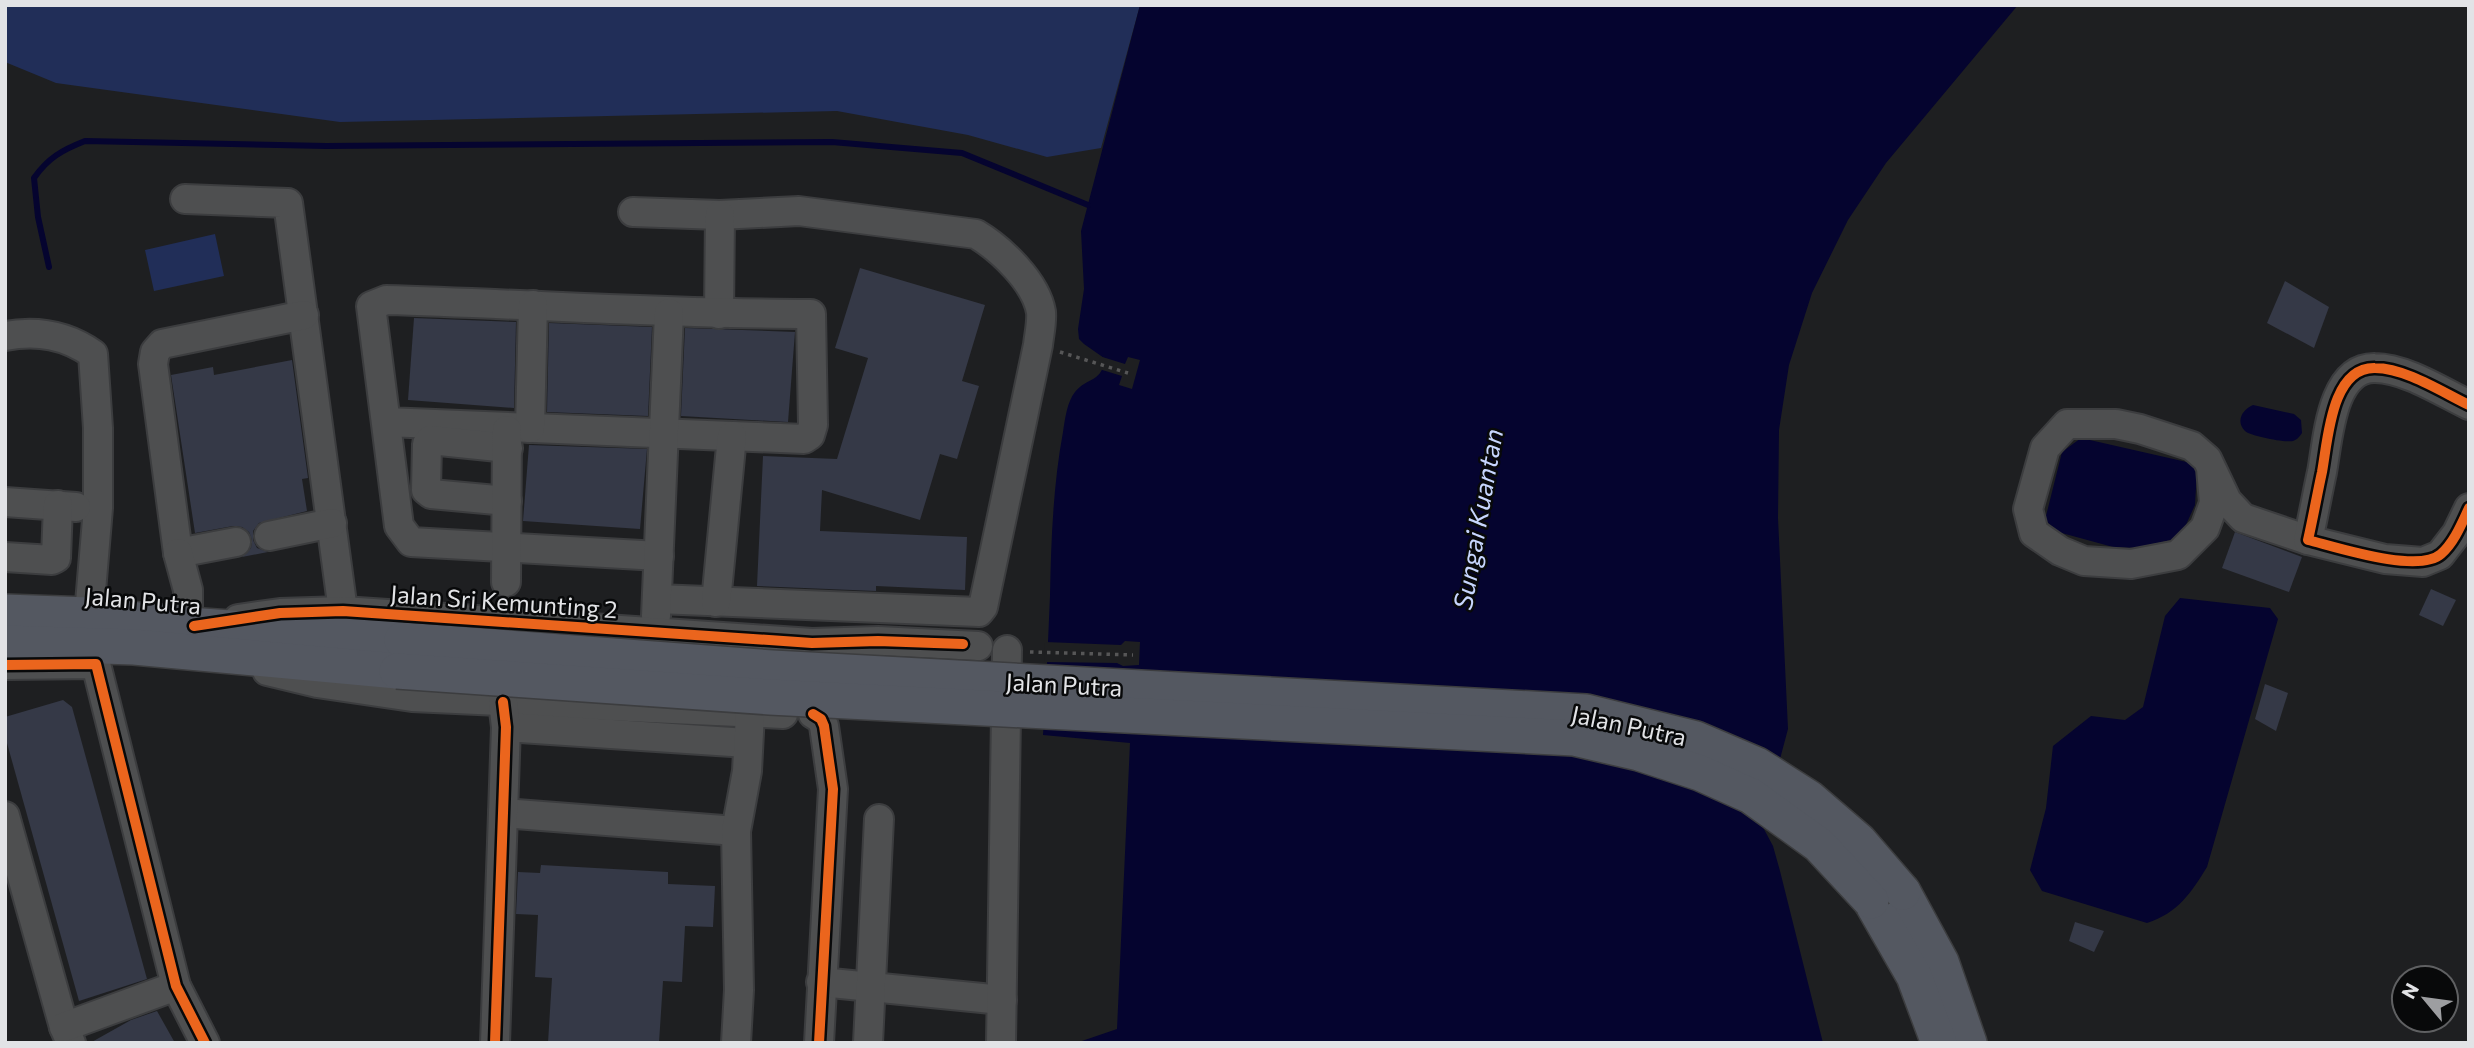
<svg xmlns="http://www.w3.org/2000/svg" width="2474" height="1048" font-family="Commissioner,sans-serif">
<style>
.green{fill:#212e58}
.water{fill:#05042f}
.pier{fill:#1e1f21}
.lines{fill:none;stroke-linecap:round;stroke-linejoin:round}
.stream{stroke:#05042f;stroke-width:6}
.building{fill:#353947}
.minor-casing{stroke:#3c3d3f;stroke-width:32}
.major-casing{stroke:#3c3d3f;stroke-width:38}
.path{stroke:#565657;stroke-width:3.5;stroke-dasharray:3.5 5;stroke-linecap:butt}
.minor{stroke:#4e4f50;stroke-width:28}
.major{stroke:#545861;stroke-width:35}
.major-bridge-casing{stroke:#3c3d3f;stroke-width:38;stroke-linecap:butt}
.major-bridge{stroke:#545861;stroke-width:35}
.cycleway-casing{stroke:#08090a;stroke-width:15}
.cycleway{stroke:#eb651d;stroke-width:10}
.labels{text-anchor:middle;dominant-baseline:central;stroke-width:5;stroke-linejoin:round;paint-order:stroke}
.street-label{font-size:24px;fill:#e2e3e6;stroke:#08090a}
.water-label{font-size:26px;font-style:italic;fill:#c7d6fe;stroke:#08090a}
</style>
<rect width="100%" height="100%" fill="#1e1f21"/>
<g class="green">
<path d="M5,5h1135l-39,143 -54,9 -79,-22 -131,-24 -497,11 -284,-39 -51,-21z"/>
<path d="M215,234l9,42 -70,15 -9,-41z"/>
</g>
<g class="water">
<path d="M1140,5h878l-132,158 -38,57 -36,73 -23,72 -10,65 -1,88 10,211 -8,30 -22,59 15,28 7,25 43,172h-747l41,-14 13,-286 -87,-8c3,-46 5,-92 7,-139 1,-54 3,-110 13,-164 2,-13 4,-30 12,-40 12,-15 29,-10 29,-34l-20,-14 -5,-5 -1,-10 6,-40 -3,-58z"/>
<path d="M2253,405l41,9 7,6 1,13c-3,4 -4,6 -9,8 -7,2 -43,-5 -48,-10 -10,-10 -2,-22 8,-26z"/>
<path d="M2081,438l110,25 6,7 -2,35 -15,33 -45,10 -22,-1 -55,-15 -13,-12 17,-68z"/>
<path d="M2180,598l90,10 8,11 -71,248c-16,26 -29,46 -60,56l-105,-32 -12,-21 16,-62 7,-62 38,-30 34,4 18,-13 22,-91z"/>
</g>
<g class="pier">
<path d="M1096,355l29,9 3,-7 12,3 -8,29 -13,-4 3,-9 -23,-7 1,-10z"/>
<path d="M1125,641l15,1 -1,23 -16,1 -6,-3 -73,-1 1,-20 76,3z"/>
</g>
<g class="lines">
<path class="stream" d="M49,267l-11,-50 -4,-39c14,-20 28,-28 51,-37l241,5 506,-4 130,11 126,52"/>
</g>
<g class="building">
<path d="M860,268l125,37 -23,76 17,5 -22,73 -17,-5 -20,66 -98,-30 -2,41 147,6 -2,53 -89,-4v5l-119,-5 6,-130 74,3 31,-101 -33,-10z"/>
<path d="M2285,281l44,26 -15,41 -47,-25z"/>
<path d="M414,318l102,4 -2,86 -106,-8z"/>
<path d="M549,323l103,4 -4,89 -101,-4z"/>
<path d="M685,328l110,4 -7,90 -107,-6z"/>
<path d="M292,360l16,118 -6,1 5,32 -48,12 -6,8v9l4,8 11,4 -26,5 9,-9 1,-8 -3,-8 -7,-5 -9,-1 -38,7 -24,-158 42,-8 1,8z"/>
<path d="M529,445l118,4 -7,80 -117,-8z"/>
<path d="M2235,532l67,25 -13,35 -67,-24z"/>
<path d="M2431,589l25,11 -13,26 -24,-11z"/>
<path d="M2265,684l23,9 -12,38 -21,-12z"/>
<path d="M63,700l9,7 75,272 -68,22 -74,-265v-19z"/>
<path d="M541,865l127,7v12l47,2 -2,41 -28,-1 -3,56 -19,-1 -4,62h-111l4,-65 -17,-1 3,-62 -22,-1 2,-42 22,1z"/>
<path d="M2075,922l29,9 -10,21 -25,-11z"/>
<path d="M157,1011l18,32h-85l41,-23z"/>
</g>
<g class="lines">
<defs>
<g id="minor">
<path d="M185,199l103,4 55,408"/>
<path d="M633,212l87,3 79,-4 177,23c25,15 60,48 65,78 1,11 -2,23 -3,33l-55,262 -4,5 -322,-13"/>
<path d="M719,314l1,-99"/>
<path d="M5,336c33,-6 61,-1 88,18l5,74v80l-9,107"/>
<path d="M386,422l418,17 6,-4 3,-10 -2,-111c-142,0 -283,-10 -425,-14l-15,6 28,220 12,16 248,14"/>
<path d="M530,428l3,-123"/>
<path d="M2211,468l3,35 -9,25 -27,27 -47,9 -47,-3 -24,-10 -26,-18 -6,-24 17,-61 22,-24h49l24,5 52,17 15,13 20,42 16,17 65,22 77,19 38,3 17,-7 17,-22 12,-25"/>
<path d="M507,501l-76,-7 -5,-4 1,-46 3,-4 78,8"/>
<path d="M5,502l71,5"/>
<path d="M269,536l63,-13"/>
<path d="M2308,540c5,-22 9,-45 14,-68 6,-32 9,-105 53,-104 30,0 67,24 94,37"/>
<path d="M236,542l-58,11 -25,-189 2,-12 7,-8 142,-29"/>
<path d="M178,553l10,37v35"/>
<path d="M5,557l47,3 4,-2 2,-53"/>
<path d="M506,582l1,-152"/>
<path d="M716,602l16,-166"/>
<path d="M656,616l13,-303"/>
<path d="M238,619l42,-6 63,-2 469,32 66,-2 100,5"/>
<path d="M5,665l91,-1 80,322 29,57"/>
<path d="M267,671l50,12 95,14 371,17"/>
<path d="M813,714l8,5 3,7 9,63 -14,254"/>
<path d="M506,727l241,16"/>
<path d="M503,813l233,18"/>
<path d="M5,816l59,211 7,16"/>
<path d="M821,982l181,18"/>
<path d="M64,1027l112,-41"/>
<path d="M495,1043l11,-316 -3,-25"/>
<path d="M736,1043l3,-53 -3,-159 11,-60 3,-58"/>
<path d="M868,1043l11,-224"/>
<path d="M1001,1043l6,-393"/>
</g>
<g id="major">
<path d="M5,612l84,3 99,10 214,15"/>
<path d="M5,643l129,4 263,24"/>
<path d="M1903,892l38,70 28,81"/>
<path d="M1871,901l43,75 25,67"/>
</g>
</defs>
<use href="#minor" class="minor-casing"/>
<use href="#major" class="major-casing"/>
<g class="path">
<path d="M1060,352l68,21"/>
<path d="M1030,652l103,3"/>
</g>
<use href="#minor" class="minor"/>
<use href="#major" class="major"/>
<defs>
<g id="major-bridge">
<path d="M402,640l370,28 814,44 110,27 61,26 52,33 50,43 44,51"/>
<path d="M397,671l373,26 804,41 65,15 61,20 51,23 68,49 52,56"/>
</g>
</defs>
<use href="#major-bridge" class="major-bridge-casing"/>
<use href="#major-bridge" class="major-bridge"/>
<defs>
<g id="cycleway">
<path d="M2469,405c-27,-13 -64,-37 -94,-37 -44,-1 -47,72 -53,104 -5,23 -9,46 -14,68 28,7 110,34 133,14 13,-11 21,-31 28,-46"/>
<path d="M194,626l86,-13 63,-2 469,32 66,-2 85,3"/>
<path d="M5,665l91,-1 80,322 29,57"/>
<path d="M813,714l8,5 3,7 9,63 -14,254"/>
<path d="M495,1043l11,-316 -3,-25"/>
</g>
</defs>
<use href="#cycleway" class="cycleway-casing"/>
<use href="#cycleway" class="cycleway"/>
</g>
<g class="labels">
<g class="street-label">
<text transform="translate(143 600) rotate(5)">Jalan Putra</text>
<text transform="translate(504 601) rotate(4)">Jalan Sri Kemunting 2</text>
<text transform="translate(1064 684) rotate(3)">Jalan Putra</text>
<text transform="translate(1629 725) rotate(12)">Jalan Putra</text>
</g>
<g class="water-label">
<text transform="translate(1477 519) rotate(-80)">Sungai Kuantan</text>
</g>
</g>
<rect width="2474" height="1048" fill="none" stroke="#e2e3e6" stroke-width="14"/>
<g transform="translate(2425 999) rotate(299)"><circle r="33" fill="#08090a" stroke="#5f6062" stroke-width="2"/>
<path d="M0-5L12 26L0 18L-12 26Z" fill="#9d9ea1"/>
<text y="-10" font-size="19" font-weight="bold" text-anchor="middle" fill="#e2e3e6">N</text>
</g>
</svg>
